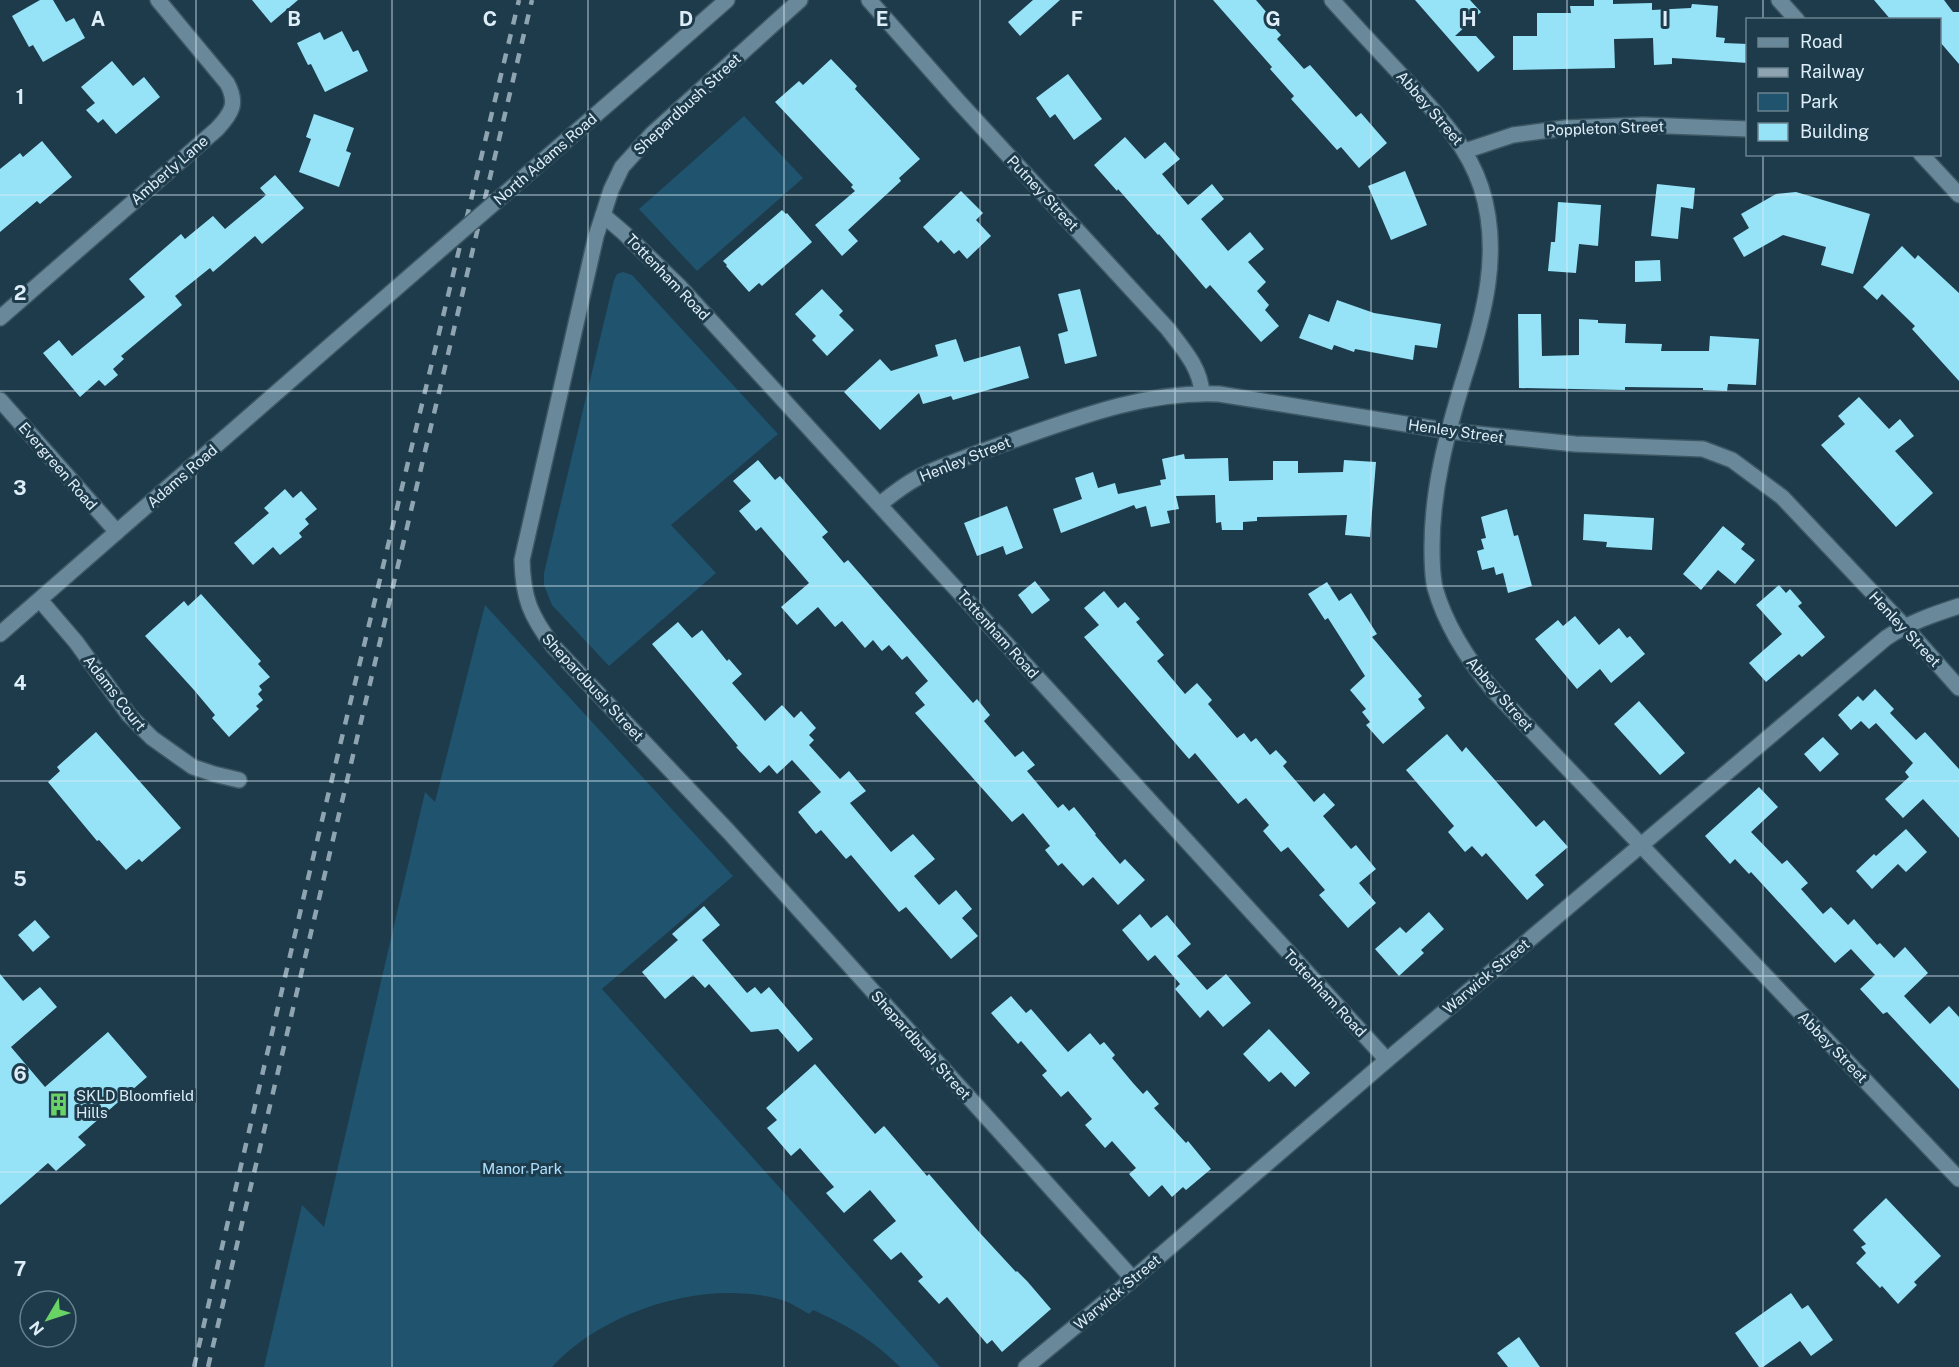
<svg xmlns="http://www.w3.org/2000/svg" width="1959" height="1367" font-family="'Public Sans',sans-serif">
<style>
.green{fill:#1f536e}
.building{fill:#96e3f7}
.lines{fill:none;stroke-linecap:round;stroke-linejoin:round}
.minor-casing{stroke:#3d5764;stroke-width:18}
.secondary-casing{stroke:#3d5764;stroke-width:18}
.minor{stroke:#69899b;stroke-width:15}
.secondary{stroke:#69899b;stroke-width:15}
.rail{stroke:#8fa4b1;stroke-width:4.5;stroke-dasharray:10 10;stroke-linecap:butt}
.secondary-bridge-casing{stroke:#3d5764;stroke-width:18;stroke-linecap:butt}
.secondary-bridge{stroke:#69899b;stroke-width:15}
.grid{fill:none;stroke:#deeef8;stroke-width:1.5;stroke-opacity:0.55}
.labels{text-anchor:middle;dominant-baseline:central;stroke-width:6;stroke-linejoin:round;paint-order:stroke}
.street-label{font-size:15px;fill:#deeef8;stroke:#1e3b4b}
.poi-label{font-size:15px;fill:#deeef8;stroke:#1e3b4b;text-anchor:start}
.park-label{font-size:15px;fill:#ade0fe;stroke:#1e3b4b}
.grid-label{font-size:20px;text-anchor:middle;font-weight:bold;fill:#deeef8;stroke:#1e3b4b;stroke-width:6;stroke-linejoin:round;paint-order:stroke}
</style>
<rect width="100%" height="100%" fill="#1e3b4b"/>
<g class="green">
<path d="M744,116l59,62 -106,93 -58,-62z"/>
<path d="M623,272l9,3 146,159 -107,91 45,48 -107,93 -57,-61 -8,-20v-12l70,-293 3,-6z"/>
<path d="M485,605l248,271 -131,113 338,378h-40c-27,-27 -53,-42 -87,-57l-4,4c-7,-4 -16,-10 -24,-13 -75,-24 -180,8 -233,66h-288l38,-162 22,22 101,-435 10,10z"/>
</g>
<g class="building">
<path d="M40,0h13l13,22 8,-4 11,20 -42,24 -10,-17 -4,2 -17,-31z"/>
<path d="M252,0h46l-27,23z"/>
<path d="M1033,0h27l-40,36 -12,-14z"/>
<path d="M1213,0h43l18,21 -3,3 10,11 -4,4 27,30 6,-4 46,52 5,-4 26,30 -28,25 -18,-21 -4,3 -46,-51 3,-3 -24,-27 2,-2z"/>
<path d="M1415,0h55l11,12 -26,24h21l19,21 -17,15z"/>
<path d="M1594,0h19v4l39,-1v7l39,-2 1,-4 26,2 -2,31 9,1 -1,5 24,1v19l-76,-5v6l-18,1 -1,-27 -39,1 1,29 -102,2v-34h24v-23h34l-1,-7h24z"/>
<path d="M1874,0h70l9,12h6v52l-19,-22v-22h-49z"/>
<path d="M342,31l11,21 5,-2 10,21 -43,21 -14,-28 -3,1 -11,-22 23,-11 4,8z"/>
<path d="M831,59l26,27 -2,3 65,70 -21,19 2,3 -53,49 10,11 -16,15 -27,-31 40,-34 -4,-4 2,-2 -78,-83 24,-21 4,4z"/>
<path d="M112,61l21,25 11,-9 16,20 -44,37 -13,-15 -5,4 -12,-13 9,-7 -14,-16z"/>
<path d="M1068,74l34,45 -28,21 -19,-26 -5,4 -14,-20z"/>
<path d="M314,114l40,14 -8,23 5,2 -12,34 -40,-15 12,-33 -5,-2z"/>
<path d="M1125,137l20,22 20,-17 15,17 -18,15 26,31 24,-21 12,15 -23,20 27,32 22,-19 14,17 -16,13 18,20 -9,9 12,14 -4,5 14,16 -18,16 -51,-57 -4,4 -47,-55 -1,1 -40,-46 -1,2 -23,-26z"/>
<path d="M42,141l30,36 -32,27 -3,-3 -37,31v-63l20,-16 3,4z"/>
<path d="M1405,171l22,54 -36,15 -23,-54z"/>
<path d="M275,175l29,33 -42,36 -7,-8 -42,36 -3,-4 -35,28 7,9 -61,51 3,3 -11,10 5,6 -13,11 -6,-6 -19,17 -37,-44 16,-13 13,16 73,-59 -16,-18 52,-45 4,5 28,-23 12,13 41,-34 -6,-7z"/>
<path d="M1657,184l38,4 -2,21 -12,-2 -3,32 -27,-3z"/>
<path d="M961,191l22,22 -7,7 15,16 -24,23 -8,-9 -5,4 -13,-14 -3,3 -15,-16z"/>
<path d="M1796,192l74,22 -17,60 -32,-9 5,-18 -43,-12 -39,22 -11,-19 16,-10 -8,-14 35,-20z"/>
<path d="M1558,202l43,3 -3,41 -19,-2 -3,29 -28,-2 3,-29h4z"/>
<path d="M782,210l4,4 1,-1 25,29 -50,44 -3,-3 -10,9 -23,-26 1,-1 -4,-4z"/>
<path d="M1902,246l13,13 3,-4 41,38v88l-47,-52 3,-3 -33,-32 -5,6 -14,-13z"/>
<path d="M1660,260l1,21 -26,1v-21z"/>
<path d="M822,289l21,22 -4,4 15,15 -27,26 -15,-16 4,-4 -21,-22z"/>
<path d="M1080,289l17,67 -32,8 -7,-30 10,-3 -10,-37z"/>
<path d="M1337,300l37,13 67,11 -4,24 -22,-3 -2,15 -58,-11 -1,3 -20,-7 -2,5 -33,-12 10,-24 20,8z"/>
<path d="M1518,314h23l1,42 37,-1v-36l19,1v3l28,1 -1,19 37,1 -1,7h48l1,-15 49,3 -3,46 -28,-1 -1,7 -24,-1v-2l-78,-1v3l-106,-2z"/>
<path d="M956,339l8,23 56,-16 9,32 -76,22 -2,-4 -28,8 -4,-11 -39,37 -36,-38 36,-33 11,12 47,-15 -3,-11z"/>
<path d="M1859,397l30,32 11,-10 14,17 -19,15 38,42 -37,34 -75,-82 24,-21 -7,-8z"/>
<path d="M1184,454l1,5 43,-1 1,23 44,-1v-19h25v12l45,-1 1,-12 32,2 -6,75 -25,-2 2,-20 -90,2v4l-14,1v8h-21l-1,-8 -5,1 -1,-28 -39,1 3,13 -12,2 3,12 -19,4 -5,-21 -10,3 -2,-4 -73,28 -8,-24 29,-10 -7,-21 18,-6 5,16 17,-5 3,11 43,-9 -1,-5 6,-1 -4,-20z"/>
<path d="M758,460l17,20 5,-4 48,56 -6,5 22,26 4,-3 125,143 4,-4 13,16 -6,6 31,36 8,-6 12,14 -8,6 31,37 5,-4 6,7 5,-4 22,27 -1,1 25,29 5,-5 20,21 -27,25 -25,-28 -10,9 -21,-23 -4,3 -13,-16 5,-4 -27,-33 -11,9 -97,-109 10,-8 -10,-12 13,-12 -21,-25 -5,4 -13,-15 -7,6 -9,-11 -8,8 -23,-27 -7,6 -17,-20 -21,18 -16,-18 28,-24 -48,-56 -5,4 -17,-20 12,-10 -18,-20z"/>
<path d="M285,489l8,9 8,-7 16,18 -12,10 4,5 -10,9 3,4 -22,18 -7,-8 -20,18 -19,-22 35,-30 -5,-5z"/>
<path d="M1007,506l16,42 -17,7 -3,-9 -26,10 -13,-33z"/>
<path d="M1507,509l7,27 4,-1 14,51 -24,7 -5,-20 -7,2 -2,-8 -12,3 -5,-19 7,-2 -3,-10 5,-1 -5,-21z"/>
<path d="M1584,514l70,4 -2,32 -46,-3 1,-5 -24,-2z"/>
<path d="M1723,526l22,18 -4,5 14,11 -20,24 -17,-14 -17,20 -18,-16z"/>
<path d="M1035,581l15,19 -18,14 -14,-19z"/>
<path d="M1327,582l12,19 12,-8 26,41 -5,3 50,59 -4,3 7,9 -42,36 -17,-19 4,-3 -8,-10 4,-3 -16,-19 15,-14 -37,-58 -3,2 -17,-26z"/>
<path d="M1779,585l7,8 4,-4 12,14 -4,3 27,31 -23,20 -3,-3 -33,28 -17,-19 33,-29 -26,-29z"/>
<path d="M1104,591l14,17 7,-6 15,17 -4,3 28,33 -7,6 28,33 12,-11 15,17 -4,4 29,34 7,-5 7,9 5,-4 14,17 6,-5 11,12 -4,4 31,36 10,-9 11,12 -12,11 28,33 5,-4 20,24 -17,14 17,20 -28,25 -29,-33 6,-5 -37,-43 -7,5 -18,-21 6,-6 -23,-27 -8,6 -43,-51 -6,6 -105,-122 15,-12 -15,-17z"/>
<path d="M201,594l60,67 -3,3 12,13 -11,9 3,4 -4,4 5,6 -7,6 3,3 -30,28 -17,-19 3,-3 -21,-25 -49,-54 39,-35 4,5z"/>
<path d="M1575,616l24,29 20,-17 8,10 3,-2 15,18 -34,29 -11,-14 -23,20 -42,-50 23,-19 5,6z"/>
<path d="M678,622l14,16 10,-8 25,31 2,-2 13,15 -10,9 33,38 17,-16 12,13 7,-7 15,17 -7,7 5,5 -5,5 31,34 9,-8 17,20 -16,12 41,49 22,-18 22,25 -21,17 25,29 17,-15 16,19 -10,9 16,18 -27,23 -45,-52 -7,5 -48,-57 -5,4 -25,-29 -5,4 -18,-22 23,-20 -29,-32 -15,14 -8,-9 -9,8 -24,-26 2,-1 -86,-102z"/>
<path d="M1875,689l19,20 -4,4 26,27 9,-8 34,37v69l-36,-39 -20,19 -18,-19 24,-22 -4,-5 8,-9 -37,-40 -7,6 -8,-8 -10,9 -13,-15 20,-19 5,5z"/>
<path d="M1639,701l46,52 -25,22 -46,-51z"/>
<path d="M96,732l85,96 -39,34 -3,-3 -13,11 -27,-30 -2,1 -49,-59 12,-11 -3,-4z"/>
<path d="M1447,734l15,18 4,-5 70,80 8,-7 24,27 -33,28 9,10 -17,15 -41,-47 -4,4 -10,-11 -7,6 -17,-20 6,-6 -48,-56z"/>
<path d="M1823,737l16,17 -19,18 -16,-18z"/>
<path d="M1759,787l19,20 -27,25 31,32 5,-4 21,23 -7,6 22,25 8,-7 17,18 6,-6 23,26 3,-2 14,15 11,-11 23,26 -24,23 26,28 19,-18 10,11v72l-72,-77 -4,2 -23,-25 15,-14 -24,-26 -16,14 -84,-91 -2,2 -14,-15 -5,5 -25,-28z"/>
<path d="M1906,829l21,23 -21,20 -8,-8 -26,25 -16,-18 18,-17 2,2z"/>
<path d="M704,906l16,19 -18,15 45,53 8,-6 6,7 8,-7 44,52 -15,13 -20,-23 -27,3 -42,-48 -4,4 -12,-13 -28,24 -23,-27 36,-32 -6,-6z"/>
<path d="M1429,912l15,17 -23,21 3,3 -25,23 -24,-27 25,-22 6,6z"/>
<path d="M1140,914l11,14 16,-13 24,29 -14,12 30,34 19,-16 25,29 -28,24 -15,-17 -8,8 -25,-29 5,-5 -25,-29 -7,6 -26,-31z"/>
<path d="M35,920l15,17 -17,15 -15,-17z"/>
<path d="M0,974l23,27 17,-14 17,20 -46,40 34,40 63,-55 39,45 -69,60 8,8 -30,26 -8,-8 -48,42z"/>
<path d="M1011,996l15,17 5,-4 37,43 22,-19 10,12 4,-3 11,13 -3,3 21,25 10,11 4,-4 12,14 -5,4 32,35 2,-2 23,28 -25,21 -3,-3 -11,10 -10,-12 -13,12 -20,-23 7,-6 -24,-27 -7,7 -20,-23 7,-6 -24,-28 -7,6 -19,-22 5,-4 -26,-30 -3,3 -27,-31z"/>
<path d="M1269,1029l41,44 -15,14 -14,-15 -12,10 -26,-28z"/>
<path d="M815,1064l60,70 9,-8 43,50 2,-2 51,59 36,39 1,-1 10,10 24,28 -49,43 -10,-12 -5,4 -40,-47 -8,7 -21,-23 5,-4 -22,-25 -10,8 -18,-20 23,-19 -26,-31 -26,23 -18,-20 8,-6 -34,-39 -9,8 -24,-28 10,-8 -11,-12z"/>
<path d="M1886,1198l55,58 -27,26 3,3 -19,19 -16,-18 -2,2 -24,-25 10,-10 -5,-6 5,-3 -13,-14z"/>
<path d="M1791,1293l11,16 6,-4 25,35 -22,16 -11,-15 -37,26h-4l-24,-34z"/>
<path d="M1519,1337l21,30h-32l-11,-14z"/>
</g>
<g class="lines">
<defs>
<g id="minor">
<path d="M800,0l-148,134 -30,33 -11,23 -8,25 -7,21 -74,324c1,38 8,55 31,86l176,186 404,447"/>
<path d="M869,0l90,102 209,227c15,20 32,38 34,64"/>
<path d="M1332,0c23,26 47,51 71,77 31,34 63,65 78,110 21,64 3,129 -17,191 -17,55 -32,111 -32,169 0,13 0,28 3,41 11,38 33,72 58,102l466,489"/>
<path d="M1779,0l18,20"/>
<path d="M1465,151l48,-16 52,-7 78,-3 105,4"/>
<path d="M1921,154l38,41"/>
<path d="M603,215l21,18 56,54 707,773"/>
<path d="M0,318l217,-189c15,-16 21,-26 10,-46l-69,-83"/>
<path d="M0,400l117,132"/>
<path d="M880,504c13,-10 26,-21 41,-28 29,-14 60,-24 90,-35 68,-24 135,-50 208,-47l230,37 126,13 128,5 29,11 50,37 123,130 54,61"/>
<path d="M40,600l36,42 53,73 23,23 41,29 21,7 25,6"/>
<path d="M1026,1367l107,-88 254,-219 499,-422c22,-15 48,-24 73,-32"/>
</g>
<g id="secondary">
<path d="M653,65l74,-65"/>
<path d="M0,634l363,-317"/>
</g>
</defs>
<use href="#minor" class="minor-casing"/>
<use href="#secondary" class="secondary-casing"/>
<use href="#minor" class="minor"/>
<use href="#secondary" class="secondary"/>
<g class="rail">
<path d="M194,1367l113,-484 212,-883"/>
<path d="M208,1367l324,-1367"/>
</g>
<defs>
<path id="secondary-bridge" d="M363,317l290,-252"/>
</defs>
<use href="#secondary-bridge" class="secondary-bridge-casing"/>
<use href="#secondary-bridge" class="secondary-bridge"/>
</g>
<path class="grid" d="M196,0v1367M392,0v1367M588,0v1367M784,0v1367M980,0v1367M1175,0v1367M1371,0v1367M1567,0v1367M1763,0v20M1763,154v1213M0,195h1959M0,391h1959M0,586h1959M0,781h1959M0,976h1959M0,1172h1959"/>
<defs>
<symbol id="building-bare" viewBox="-9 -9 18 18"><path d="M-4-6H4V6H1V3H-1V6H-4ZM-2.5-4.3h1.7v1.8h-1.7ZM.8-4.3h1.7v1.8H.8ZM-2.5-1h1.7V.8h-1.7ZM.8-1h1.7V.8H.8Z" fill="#69d465" stroke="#1e3b4b" stroke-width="2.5" paint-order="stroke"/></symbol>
</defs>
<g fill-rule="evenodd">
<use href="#building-bare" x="42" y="1088" width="33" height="33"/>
</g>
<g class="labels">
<g class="street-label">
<text transform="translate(687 104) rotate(-43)">Shepardbush Street</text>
<text transform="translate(1430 108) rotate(49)">Abbey Street</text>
<text transform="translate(1605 128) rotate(-2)">Poppleton Street</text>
<text transform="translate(545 159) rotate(-41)">North Adams Road</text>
<text transform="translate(169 170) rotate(-41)">Amberly Lane</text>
<text transform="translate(1043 193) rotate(47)">Putney Street</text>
<text transform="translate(668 277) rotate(46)">Tottenham Road</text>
<text transform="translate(1456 431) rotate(8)">Henley Street</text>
<text transform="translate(965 459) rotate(-22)">Henley Street</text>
<text transform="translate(58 466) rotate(49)">Evergreen Road</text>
<text transform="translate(182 476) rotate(-41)">Adams Road</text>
<text transform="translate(1905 629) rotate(47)">Henley Street</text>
<text transform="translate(998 634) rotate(48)">Tottenham Road</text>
<text transform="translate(593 687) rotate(47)">Shepardbush Street</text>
<text transform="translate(115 693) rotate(52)">Adams Court</text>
<text transform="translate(1500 694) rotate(49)">Abbey Street</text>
<text transform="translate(1486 976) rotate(-40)">Warwick Street</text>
<text transform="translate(1325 993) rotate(47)">Tottenham Road</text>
<text transform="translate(921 1045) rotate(48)">Shepardbush Street</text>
<text transform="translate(1833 1047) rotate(46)">Abbey Street</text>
<text transform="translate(1117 1292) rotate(-40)">Warwick Street</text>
</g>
<g class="poi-label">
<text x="76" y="1095">SKLD Bloomfield<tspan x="76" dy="17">Hills</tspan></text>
</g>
<g class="park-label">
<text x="522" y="1168">Manor Park</text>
</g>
</g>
<g class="grid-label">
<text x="98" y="26">A</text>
<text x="294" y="26">B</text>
<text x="490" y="26">C</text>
<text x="686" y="26">D</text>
<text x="882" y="26">E</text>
<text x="1077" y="26">F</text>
<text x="1273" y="26">G</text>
<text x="1469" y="26">H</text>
<text x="1665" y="26">I</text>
<text x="20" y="104">1</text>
<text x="20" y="300">2</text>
<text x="20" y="495">3</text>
<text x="20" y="690">4</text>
<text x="20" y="886">5</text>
<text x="20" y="1081">6</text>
<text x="20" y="1276">7</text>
</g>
<rect x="1746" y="18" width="195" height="138" fill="#1e3b4b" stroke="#6b8390" stroke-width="1.5"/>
<rect x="1758" y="38" width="30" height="9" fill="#69899b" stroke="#6b8390" stroke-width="1.5"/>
<text x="1800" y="48" font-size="18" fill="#deeef8">Road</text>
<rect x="1758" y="68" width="30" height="9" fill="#8fa4b1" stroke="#6b8390" stroke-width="1.5"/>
<text x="1800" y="78" font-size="18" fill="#deeef8">Railway</text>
<rect x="1758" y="93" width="30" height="18" fill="#1f536e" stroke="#6b8390" stroke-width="1.5"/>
<text x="1800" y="108" font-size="18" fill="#deeef8">Park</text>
<rect x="1758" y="123" width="30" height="18" fill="#96e3f7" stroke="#6b8390" stroke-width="1.5"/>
<text x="1800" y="138" font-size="18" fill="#deeef8">Building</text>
<g transform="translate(48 1319) rotate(231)"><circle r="28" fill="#1e3b4b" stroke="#6b8390" stroke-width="1.5"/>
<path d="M0-4.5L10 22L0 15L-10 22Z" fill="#69d465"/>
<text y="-9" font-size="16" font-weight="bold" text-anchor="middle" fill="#deeef8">N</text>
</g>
</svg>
